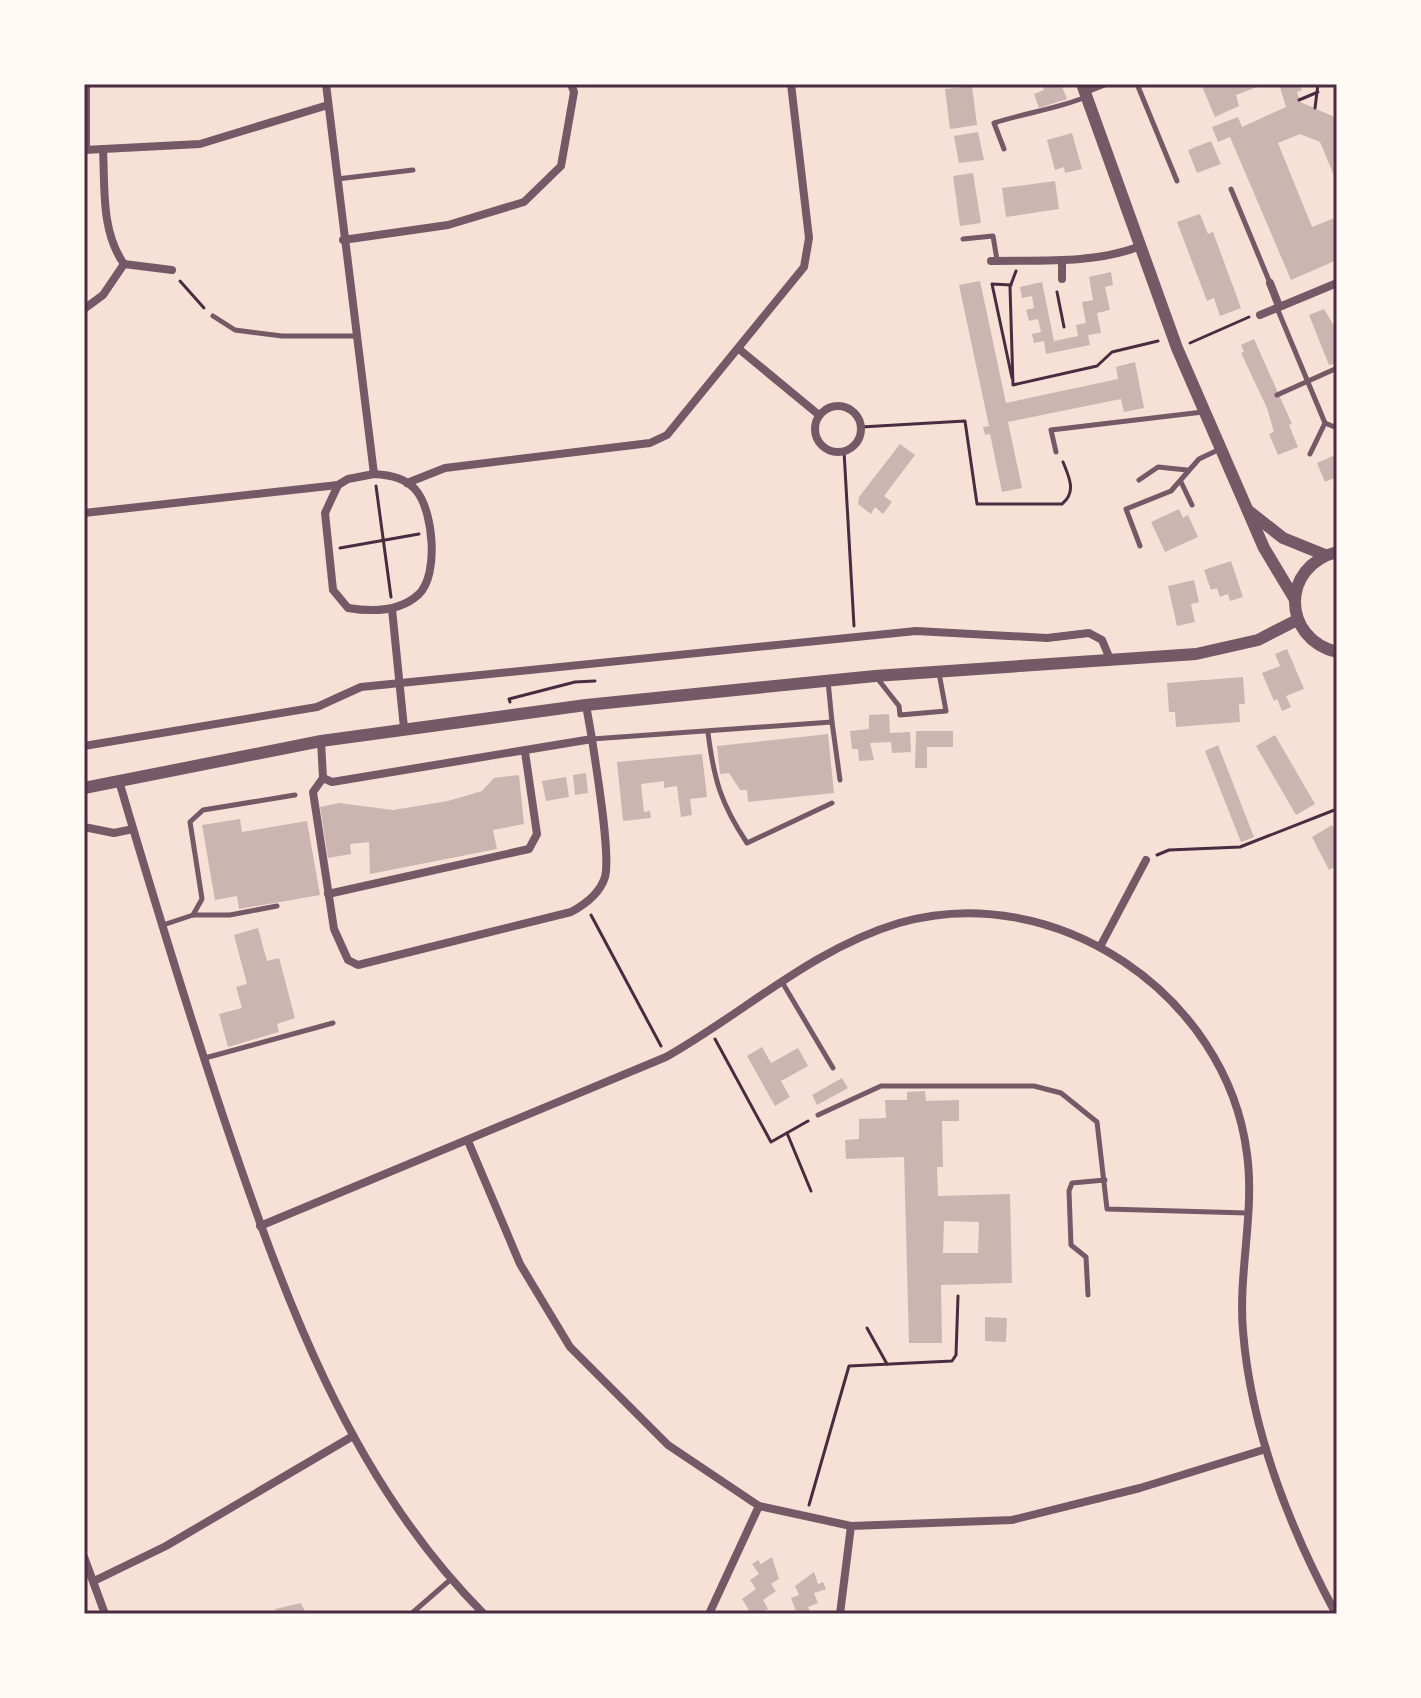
<svg xmlns="http://www.w3.org/2000/svg" width="1421" height="1698" font-family="Barlow,sans-serif">
<style>
.building{fill:#ccb4b1;fill-rule:evenodd}
.lines{fill:none;stroke-linecap:round;stroke-linejoin:round}
.path{stroke:#4a2c40;stroke-width:3}
.service{stroke:#755966;stroke-width:5}
.minor{stroke:#755966;stroke-width:8}
.tertiary{stroke:#755966;stroke-width:12}
.neatline{fill:none;stroke:#4a2c40;stroke-width:3}
</style>
<rect width="100%" height="100%" fill="#f7e1d7"/>
<g class="building">
<path d="M1042,84h19l6,15 -28,9 -5,-14 10,-4z"/>
<path d="M1201,84h64l-29,11 3,11 -24,11z"/>
<path d="M1279,84h20l3,6 -5,2 3,10 37,16v65l-17,-41 -20,-8 -22,9 34,84 25,-10v43l-46,20 -61,-143 -12,5 -6,-15 26,-10 4,10 44,-20z"/>
<path d="M972,86l5,39 -27,4 -5,-40z"/>
<path d="M978,132l6,28 -25,3 -5,-27z"/>
<path d="M1072,133l10,36 -17,4 -1,-6 -9,3 -8,-30z"/>
<path d="M1211,141l10,23 -24,9 -9,-23z"/>
<path d="M973,173l8,50 -21,3 -7,-50z"/>
<path d="M1055,181l4,28 -53,8 -4,-29z"/>
<path d="M1200,214l8,20 5,-2 28,76 -21,8 -6,-18 -7,3 -30,-79z"/>
<path d="M1111,272l2,13 -8,2 5,23 -13,3 4,20 -13,2 2,10 -44,9 -2,-13 -10,2 -2,-9 9,-2 -3,-13 -9,2 -3,-11 8,-2 -2,-12 -10,2 -2,-11 22,-5 12,59 24,-5 -2,-11 10,-2 -4,-21 11,-2 -4,-23z"/>
<path d="M980,281l26,122 112,-24 -2,-12 19,-5 9,46 -20,4 -3,-13 -113,23 14,66 -20,4 -12,-58 -5,1 -2,-8 6,-1 -30,-141z"/>
<path d="M1324,309l13,22v42l-4,-9 -4,1 -20,-50z"/>
<path d="M1254,339l38,85 -3,1 9,22 -20,8 -9,-21 5,-2 -7,-24 -26,-55 3,-1 -3,-7z"/>
<path d="M900,444l15,11 -31,41 8,6 -9,12 -8,-7 -4,7 -13,-10 1,-7z"/>
<path d="M1337,454v23l-12,5 -8,-19z"/>
<path d="M1179,509l4,9 5,-3 10,22 -33,15 -14,-30z"/>
<path d="M1231,561l12,36 -13,4 -2,-7 -8,3 -3,-9 -6,2 -7,-20z"/>
<path d="M1194,580l5,22 -8,2 4,18 -18,4 -9,-40z"/>
<path d="M1287,649l17,40 -18,7 5,11 -9,4 -5,-12 -3,2 -12,-28 18,-7 -5,-12z"/>
<path d="M1243,677l2,27h-6l1,18 -64,5 -1,-15h-6l-2,-29z"/>
<path d="M889,714l1,19 20,-1 1,20 -19,1 -1,-11 -21,1 4,17 -15,1 -1,-12h-6l-2,-18 19,-2v-14z"/>
<path d="M916,731h37v16h-26v21h-12z"/>
<path d="M828,734l6,59 -86,9 -1,-12h-7l-11,-17 -9,1 -3,-28z"/>
<path d="M1275,735l40,69 -19,11 -40,-69z"/>
<path d="M1218,745l36,92 -13,5 -36,-91z"/>
<path d="M702,754l5,43 -17,2 2,16 -11,2 -4,-31 -13,2v-7l-23,3 3,28 6,-1 1,7 -28,3 -6,-59z"/>
<path d="M586,773l2,20 -13,2 -2,-20z"/>
<path d="M519,775l5,49 -31,6 4,19 -127,25 -1,-32 -19,2 1,10 -23,4 -8,-51 19,-4 54,7 55,-9 34,-10 12,-13z"/>
<path d="M566,777l3,20 -23,4 -4,-20z"/>
<path d="M240,819l2,13 65,-11 13,74 -81,14 -2,-13 -22,4 -13,-75z"/>
<path d="M1332,825l5,9v32l-8,4 -17,-33z"/>
<path d="M258,928l9,33 12,-3 16,60 -18,6 2,8 -51,15 -9,-33 23,-6 -6,-21 11,-3 -13,-49z"/>
<path d="M762,1047l9,16 27,-15 10,18 -27,15 9,16 -15,9 -28,-50z"/>
<path d="M842,1078l6,10 -31,17 -5,-10z"/>
<path d="M925,1091l1,10 33,-1v21h-17l1,46h-6l1,29 72,-2 2,89 -71,2 1,58h-33l-5,-186 -58,2 -1,-19 14,-1v-20l27,-1 -1,-18h22v-8zM944,1221l35,1 -1,31h-35z"/>
<path d="M985,1317l22,1 -1,24 -21,-1z"/>
<path d="M772,1557l7,22 -8,5 5,7 -13,9 5,9 -8,5h-17l6,-4 -7,-11 14,-10 -6,-9 9,-6 -7,-10 6,-4 3,4z"/>
<path d="M814,1572l4,12 5,-2 3,7 -12,4 4,10 -10,4 3,7h-14l-6,-16 8,-3 -4,-9z"/>
<path d="M301,1603l5,11h-28l-3,-5z"/>
</g>
<g class="lines">
<g class="path">
<path d="M1299,100l19,-8"/>
<path d="M1315,108l3,-24"/>
<path d="M1016,271l-6,16 3,98 84,-19 15,-14 46,-11"/>
<path d="M180,281l24,27"/>
<path d="M1011,285l-19,-1 20,94"/>
<path d="M1057,292l7,35"/>
<path d="M1190,343l59,-26"/>
<path d="M861,427l104,-6 12,83h85c15,-12 7,-27 1,-42"/>
<path d="M844,451l10,175"/>
<path d="M376,486l15,111"/>
<path d="M340,548l79,-14"/>
<path d="M510,702l-1,-3 66,-17 20,-1"/>
<path d="M1157,855l12,-5 71,-3 97,-38"/>
<path d="M591,915l70,131"/>
<path d="M715,1039l56,103 37,-21"/>
<path d="M787,1133l24,58"/>
<path d="M867,1328l20,36"/>
<path d="M809,1505l40,-139 103,-5 4,-6 2,-59"/>
</g>
<g class="service">
<path d="M1137,84l40,97"/>
<path d="M1004,149l-10,-26c31,-10 62,-14 92,-26"/>
<path d="M337,179l76,-9"/>
<path d="M1231,189l39,94"/>
<path d="M963,239l30,-3 4,24"/>
<path d="M1277,308l48,115"/>
<path d="M213,316l22,14 47,6h75"/>
<path d="M1277,395l58,-26"/>
<path d="M1056,452l-5,-22 152,-18"/>
<path d="M1310,454l15,-31 12,5"/>
<path d="M1139,480l19,-13 29,3"/>
<path d="M1181,482l11,23"/>
<path d="M1140,546l-14,-37 45,-18 28,-32 21,-10"/>
<path d="M877,678l22,28 1,9 46,-4 -7,-38"/>
<path d="M832,722l8,58"/>
<path d="M708,733c6,47 13,71 39,110l85,-40"/>
<path d="M592,739l240,-17 -4,-41"/>
<path d="M193,915h37l47,-9"/>
<path d="M163,925l30,-10 9,-16 -12,-77 13,-12 92,-15"/>
<path d="M782,982l51,86"/>
<path d="M205,1058l128,-35"/>
<path d="M818,1115l63,-29h153l27,7 36,29 10,87 140,4"/>
<path d="M1088,1295l-2,-38 -15,-12 -2,-54 3,-8 33,-3"/>
<path d="M411,1614l39,-34"/>
</g>
<g class="minor">
<path d="M326,84l48,390"/>
<path d="M1085,91l18,-7"/>
<path d="M103,149c2,39 -2,83 21,115l48,6"/>
<path d="M84,150l116,-6 128,-39"/>
<path d="M86,150v-66"/>
<path d="M343,240l105,-15 76,-23 37,-36 13,-74 -3,-8"/>
<path d="M991,261c49,-1 101,3 147,-14"/>
<path d="M1062,261v18"/>
<path d="M1270,283l9,23"/>
<path d="M84,309l19,-14 21,-31"/>
<path d="M1260,315l77,-32"/>
<path d="M739,349l80,66"/>
<circle cx="838" cy="429" r="23"/>
<path d="M374,474c16,1 34,4 44,19 15,21 21,81 1,101 -19,18 -47,18 -71,14l-15,-18 -8,-77 13,-28 10,-6z"/>
<path d="M407,483l38,-15 205,-25 17,-8 137,-168 5,-29 -18,-154"/>
<path d="M84,513l254,-28"/>
<path d="M392,609l12,119"/>
<path d="M321,741l2,37 -10,14 21,137 14,31 10,5 213,-53c15,-8 29,-19 34,-35 6,-23 -9,-110 -13,-138"/>
<path d="M84,746l233,-39 44,-20 555,-56 131,7 42,-5 13,7 8,19"/>
<path d="M323,778l9,4 260,-43 -6,-34"/>
<path d="M119,781c33,112 67,224 104,335 60,178 126,363 261,498"/>
<path d="M84,827l30,6 19,-4"/>
<path d="M328,894l201,-45 8,-15 -12,-82"/>
<path d="M1101,945l45,-85"/>
<path d="M468,1141l52,123 50,83 98,98 91,61 -50,108"/>
<path d="M260,1226l406,-169c78,-44 146,-108 233,-134 155,-45 328,71 348,231 8,58 -9,119 -4,177 8,99 46,196 93,283"/>
<path d="M759,1506l92,20 -11,88"/>
<path d="M851,1526l161,-6 128,-32 126,-39"/>
<path d="M84,1557l21,57"/>
<path d="M94,1581l72,-35 187,-110"/>
</g>
<g class="tertiary">
<path d="M1082,84l95,264 87,200 30,50"/>
<path d="M1250,512l33,26 42,17"/>
<path d="M1337,552c-56,14 -56,86 0,100"/>
<path d="M84,788l237,-47 265,-36 289,-29 321,-22 62,-14 39,-20"/>
</g>
</g>
<rect width="1421" height="1698" fill="none" stroke="#fffaf5" stroke-width="172"/>
<rect x="86" y="86" width="1249" height="1526" class="neatline"/>
</svg>
